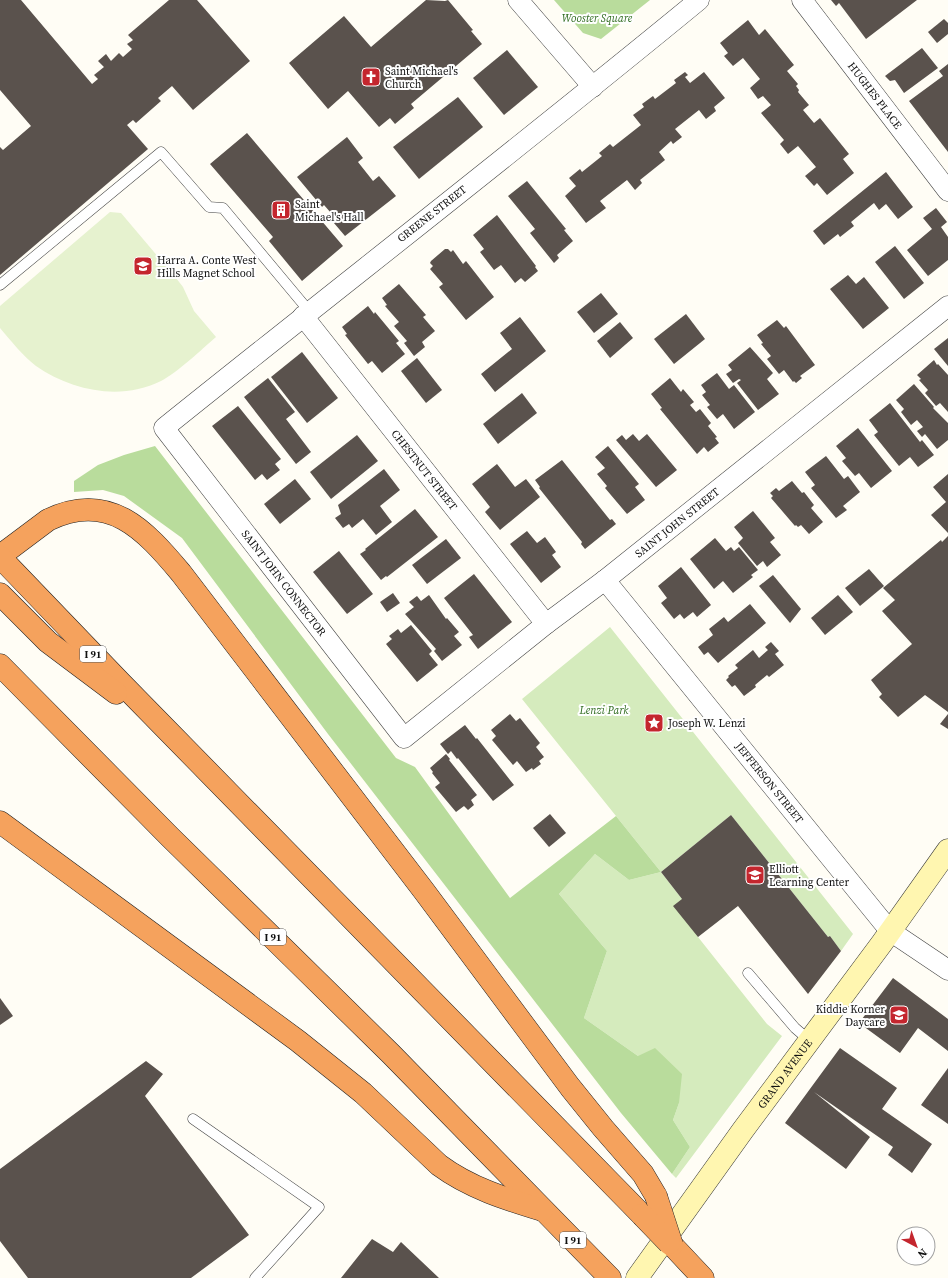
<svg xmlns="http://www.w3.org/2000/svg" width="948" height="1278" font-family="'Source Serif 4',serif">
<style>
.green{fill:#d5ebbd}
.forest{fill:#b9dc9c}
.pitch{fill:#e6f2cf}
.building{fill:#5a524d}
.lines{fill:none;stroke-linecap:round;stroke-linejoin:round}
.lane-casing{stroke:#444;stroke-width:11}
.street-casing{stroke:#444;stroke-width:21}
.secondary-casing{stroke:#333;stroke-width:23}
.highway-casing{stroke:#222;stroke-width:23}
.lane{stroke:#fff;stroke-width:10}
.street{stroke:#fff;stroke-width:20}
.secondary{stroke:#fff6b0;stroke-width:22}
.highway{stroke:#f5a25d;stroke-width:22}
.highway-bridge-casing{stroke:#222;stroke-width:23;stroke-linecap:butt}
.highway-bridge{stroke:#f5a25d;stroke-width:22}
.labels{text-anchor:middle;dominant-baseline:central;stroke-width:4;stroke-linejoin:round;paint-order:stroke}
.shield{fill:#fff;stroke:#585858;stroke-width:1}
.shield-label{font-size:10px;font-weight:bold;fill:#111}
.park-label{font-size:11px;font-style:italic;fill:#2f6b1f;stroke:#fff}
.poi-label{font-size:11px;fill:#111;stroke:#fff;text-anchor:start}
.street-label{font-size:11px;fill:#111;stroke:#fff}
</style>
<rect width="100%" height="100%" fill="#fffdf5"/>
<path class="green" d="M610,627l243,307 -12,17 -11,-15 -2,1 -97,-122 -70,57 21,27 16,38 69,87 15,12 -106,142 -4,-4 18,-27 -17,-27 6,-17 -41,-47 -54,-38 23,-67 -48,-57 36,-40 34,26 32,-8 -139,-173z"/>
<g class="forest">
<path d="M554,0h96l-49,39 -18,-6z"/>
<path d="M155,446l241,312 19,9 95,131 106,-82 45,56 -32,8 -34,-26 -36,40 48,57 -23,67 54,38 17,-8 27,26 -3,29 -6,17 17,27 -18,27 -51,-61 -293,-379 -146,-196 -58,-42 -21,-6 -29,2v-11l24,-16 26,-10z"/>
</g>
<path class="pitch" d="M110,212l11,1 55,65 7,9 11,24 22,26c-15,13 -38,35 -55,44 -40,20 -89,10 -125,-15 -13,-10 -25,-25 -36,-38v-22z"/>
<g class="building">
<path d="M0,0h21l71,84 6,-5 -4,-4 10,-8 -6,-6 8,-7 5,7 8,-8 4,4 9,-8 -5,-5 6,-4 -5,-5 41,-35h28l53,61 -57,49 -21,-24 -14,12 3,3 -25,22 -3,-3 -6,5 21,24 -148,126v-128l3,3 28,-24 -31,-36z"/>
<path d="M426,0l19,1 3,-1 25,30 -2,1 11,13 -71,60 3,4 -19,16 -5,-6 -11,9 -31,-36 -20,18 -39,-46 55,-47 27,31z"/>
<path d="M831,0h86l-51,39 -27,-36 -3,3z"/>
<path d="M944,19l4,4v11l-11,9 -9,-11z"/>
<path d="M748,20l11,15 6,-6 29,36 -7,6 11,13 -2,2 3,4 -1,2 11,13 -6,5 11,13 6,-5 29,36 -6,5 11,14 -27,22 -10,-12 -3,3 -9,-10 11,-9 -18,-21 -10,8 -8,-10 4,-4 -23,-27 10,-8 -8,-9 -5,3 -8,-11 10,-9 -17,-21 -10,8 -9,-10 4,-3 -8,-10z"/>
<path d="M922,48l16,20 -34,25 -9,-13 -5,1 -5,-5z"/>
<path d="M507,50l31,37 -34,28 -31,-37z"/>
<path d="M948,64v88l-39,-51 34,-25 -4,-5z"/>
<path d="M685,72l3,3 -3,2 5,6 14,-11 21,26 -11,9 2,4 -10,8 -7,-9 -24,19 7,8 -9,7 -2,-3 -12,11 6,8 -25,20 2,3 -7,7 -8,-10 -27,21 6,7 -20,15 -21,-27 11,-10 -7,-8 11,-9 2,3 20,-16 -3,-3 11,-9 3,3 28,-22 -8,-10 11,-8 -2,-3 11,-8 2,3 21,-16 -2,-3z"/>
<path d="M458,97l25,30 -64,52 -26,-32z"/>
<path d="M247,133l96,113 -41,35 -33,-40 4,-4 -63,-73z"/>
<path d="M347,137l16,21 -5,4 15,19 6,-5 17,20 -51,40 -17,-20 3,-3 -7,-8 -2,2 -25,-30z"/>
<path d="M886,172l27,35 -15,12 -12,-15 -7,6 -5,-7 -23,19 3,4 -14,11 -2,-3 -14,11 -11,-14z"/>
<path d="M527,181l39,48 -2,1 9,11 -16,14 2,3 -5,5 -24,-30 5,-4 -27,-33z"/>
<path d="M936,208l11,14 -6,5 7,10v23l-20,16 -21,-26 25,-21 -9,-11z"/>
<path d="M497,215l39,51 -1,1 3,4 -13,11 -4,-4 -6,5 -14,-18 -7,5 -14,-18 4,-3 -11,-14z"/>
<path d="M895,246l29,37 -20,16 -29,-37z"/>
<path d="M445,249h3l3,3 2,-2 10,14 3,-3 28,36 -28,23 -27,-33 4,-3 -13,-15 3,-3 -3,-3 1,-2z"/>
<path d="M848,275l8,9 8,-7 25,31 -26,21 -33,-40z"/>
<path d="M399,284l27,31 -3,2 12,14 -13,11 3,5 -11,9 -10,-13 3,-2 -13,-15 5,-4 -14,-16 2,-1 -5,-7z"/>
<path d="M601,293l17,21 -24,19 -17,-21z"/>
<path d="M368,306l6,8 1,-2 24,29 -3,2 9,11 -23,19 -10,-12 -4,3 -23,-29 2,-1 -5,-7z"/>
<path d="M686,314l19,25 -31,25 -20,-25z"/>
<path d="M520,317l26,34 -51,41 -14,-18 31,-25 -12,-16z"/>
<path d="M777,320l7,8 2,-2 29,39 -15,11 2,2 -6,5 -2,-2 -1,1 -9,-12 -5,4 -12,-15 4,-3 -10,-12 2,-1 -6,-8z"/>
<path d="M620,322l13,16 -23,20 -13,-17z"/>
<path d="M948,338v28l-14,-17z"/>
<path d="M750,347l23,26 -6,6 12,15 -21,16 -21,-27 4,-3 -2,-1 -6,4 -7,-9 6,-4 -4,-5z"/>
<path d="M302,352l36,46 -31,25 -36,-46z"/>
<path d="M417,358l25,32 -16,13 -25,-32z"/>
<path d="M934,360l3,5 1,-1 10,11v37l-8,-9 -4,3 -11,-13 3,-3 -9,-10 2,-1 -4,-4z"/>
<path d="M717,373l12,16 5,-4 21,27 -21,17 -11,-15 -6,5 -10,-12 3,-2 -8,-10 4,-3 -5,-7z"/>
<path d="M268,378l27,34 -9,7 25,33 -15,12 -52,-67z"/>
<path d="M670,378l11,14 2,-3 11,13 -4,3 6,7 4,-3 11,14 -3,3 9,11 -2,1 4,5 -11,9 -4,-5 -7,7 -37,-45 2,-1 -11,-14z"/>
<path d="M914,384l20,23 -1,1 15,15v17l-11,9 -12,-15 -3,3 -5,-6 6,-4 -6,-7 -6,5 -10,-13 3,-3 -8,-9z"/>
<path d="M522,393l15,20 -39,31 -15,-20z"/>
<path d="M890,403l30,39 2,-2 12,15 -16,12 -8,-10 -11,9 -25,-31 4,-3 -9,-12z"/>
<path d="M238,406l43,53 -6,5 5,6 -13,10 -5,-6 -7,6 -43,-54z"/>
<path d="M858,428l34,43 -21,17 -12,-15 -4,3 -13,-15 4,-3 -10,-12z"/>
<path d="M633,434l6,7 8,-7 30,36 -21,17 -40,-47 6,-5 4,5z"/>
<path d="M357,435l21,26 -47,38 -21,-27z"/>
<path d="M608,446l31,38 -4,3 10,13 -18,14 -22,-26 2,-2 -10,-12 8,-6 -10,-11z"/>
<path d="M826,456l18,23 4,-3 12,16 -17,14 4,4 -11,8 -25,-30 4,-3 -10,-13z"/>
<path d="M562,460l48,60 2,-1 4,5 -31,25 -4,-5 1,-2 -43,-54 1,-1 -5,-7z"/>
<path d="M497,464l18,23 11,-8 14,18 -40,33 -15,-18 5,-5 -18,-23z"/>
<path d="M384,469l16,21 -20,16 12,16 -16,13 -13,-16 -11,9 -3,-4 -6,4 -8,-10 6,-4 -3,-9z"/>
<path d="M948,474v59l-17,-18 15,-13 -13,-15z"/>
<path d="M295,479l16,20 -31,25 -16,-20z"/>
<path d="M792,481l10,12 2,-1 10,13 -3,3 12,14 -14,12 -8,-9 -3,2 -2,-2 -1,1 -24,-28 2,-2 -3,-3 6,-5 3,3z"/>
<path d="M415,509l23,28 -51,40 -1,-1 -5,4 -21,-26 6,-4 -1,-1z"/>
<path d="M753,511l22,27 -5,4 11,13 -14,12 -4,-6 -6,5 -19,-23 5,-5 -9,-11z"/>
<path d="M527,531l10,12 8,-6 11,15 -4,3 9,12 -20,16 -31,-39z"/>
<path d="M948,536v176l-23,-17 -27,22 -19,-20 3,-3 -11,-14 41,-36 -30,-33 13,-11 -12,-12 58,-48 1,2z"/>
<path d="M715,538l11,13 5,-4 3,4 5,-4 19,23 -7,5 2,2 -20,16 -10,-12 -9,8 -24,-30z"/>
<path d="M446,539l15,19 -34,26 -15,-19z"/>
<path d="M339,551l34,43 -26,20 -34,-42z"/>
<path d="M681,567l30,38 -14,12 -4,-5 -9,7 -4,-5 -6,5 -13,-16 6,-5 -9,-12z"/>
<path d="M869,569l15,17 -24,20 -15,-18z"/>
<path d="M474,574l38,48 -34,27 -9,-12 4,-2 -29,-37z"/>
<path d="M773,575l28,34 -11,14 -31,-37z"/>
<path d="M393,593l7,10 -13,9 -7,-10z"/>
<path d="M429,595l17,24 1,-1 12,14 -5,4 8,9 -20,16 -8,-10 2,-2 -31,-35 9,-7 -5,-5 8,-6 4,5z"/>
<path d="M838,595l15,17 -28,23 -14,-17z"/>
<path d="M750,604l16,19 -48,40 -10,-11 -4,3 -6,-8 15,-12 -4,-6 15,-12 4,5z"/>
<path d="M411,625l21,26 -3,3 9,11 -21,17 -31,-38 6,-5 -3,-3 9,-7 3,4z"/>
<path d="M771,642l8,9 -4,3 9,11 -15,12 -2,-2 -12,10 1,2 -12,9 -9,-11 -3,2 -6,-7 3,-3 -1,-1 10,-8 -3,-3 18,-15 6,8 9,-8 -3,-3z"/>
<path d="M510,714l6,7 4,-3 20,25 -4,4 8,10 -5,4 2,3 -8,6 -1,-2 -6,4 -9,-11 -4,4 -21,-25 4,-4 -5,-6z"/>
<path d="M948,714v15l-8,-5z"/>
<path d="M465,725l11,14 1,-1 37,47 -21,16 -35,-43 -1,1 -6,-8 -3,3 -8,-10z"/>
<path d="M446,754l4,5 -1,1 28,35 -6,5 3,5 -6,5 -4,-4 -8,6 -21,-25 5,-4 -8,-10 1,-1 -3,-4z"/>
<path d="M550,814l16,19 -17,14 -16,-19z"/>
<path d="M731,815l97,122 2,-1 11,15 -33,43 -70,-88 -40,31 -25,-31 9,-7 -21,-27z"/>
<path d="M893,978l55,41v32l-30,-23 -18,25 -41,-30z"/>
<path d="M0,998l13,18 -13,9z"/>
<path d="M840,1048l57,40 -15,21 50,35 -20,29 -24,-18 5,-8 -79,-55 56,45 -24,32 -61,-46z"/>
<path d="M146,1061l17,13 -18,22 104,139 -58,43h-163l-28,-37v-72z"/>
<path d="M948,1068v56l-27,-19z"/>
<path d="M372,1239l21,13 8,-10 38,36h-98z"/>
</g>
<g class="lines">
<defs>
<g id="lane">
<path d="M0,285l161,-133 48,55 14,1 86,103"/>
<path d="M748,973l47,55 14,12"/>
<path d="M193,1119l126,88 -64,71"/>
</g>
<g id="street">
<path d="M518,0l75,87"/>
<path id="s1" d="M699,0c-176,145 -357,285 -535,428l240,310 142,-114 59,-44 343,-274"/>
<path id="s2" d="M802,0l146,191"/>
<path id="s3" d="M303,316l243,308"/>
<path id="s4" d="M605,580l285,351 58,39"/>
</g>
<g id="secondary">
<path id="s5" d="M637,1278l106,-148 139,-187 66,-93"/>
</g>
<g id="highway">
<path d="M0,556l48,-36c61,-30 97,10 133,53l243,318 146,196 33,41 40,46 13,22"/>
<path d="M0,557l121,126 521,532"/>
<path d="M0,594l48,48 68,51"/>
<path d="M0,665l170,172 221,217 219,224"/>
<path d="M0,822l298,219 65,52 76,72c31,23 67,34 103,45"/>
<path d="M672,1245l31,33"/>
</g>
</defs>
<use href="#lane" class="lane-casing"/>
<use href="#street" class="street-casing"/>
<use href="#secondary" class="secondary-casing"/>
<use href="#highway" class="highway-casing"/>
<use href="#lane" class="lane"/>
<use href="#street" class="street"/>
<use href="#secondary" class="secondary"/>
<use href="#highway" class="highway"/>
<defs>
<g id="highway-bridge">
<path d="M656,1196l16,49"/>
<path d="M642,1215l27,28"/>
</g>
</defs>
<use href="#highway-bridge" class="highway-bridge-casing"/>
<use href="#highway-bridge" class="highway-bridge"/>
</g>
<defs>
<symbol id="church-square" viewBox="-11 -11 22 22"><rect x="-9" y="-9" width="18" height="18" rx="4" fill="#c4262e" stroke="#fff"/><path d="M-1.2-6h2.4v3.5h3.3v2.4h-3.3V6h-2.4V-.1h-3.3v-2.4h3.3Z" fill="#fff"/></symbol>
<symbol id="building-square" viewBox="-11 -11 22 22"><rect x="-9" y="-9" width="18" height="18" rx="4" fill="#c4262e" stroke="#fff"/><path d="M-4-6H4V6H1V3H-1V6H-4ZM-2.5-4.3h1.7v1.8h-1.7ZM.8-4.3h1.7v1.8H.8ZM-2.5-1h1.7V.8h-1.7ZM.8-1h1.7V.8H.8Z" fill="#fff"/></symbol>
<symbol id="school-square" viewBox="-11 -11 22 22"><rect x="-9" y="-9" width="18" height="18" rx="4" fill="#c4262e" stroke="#fff"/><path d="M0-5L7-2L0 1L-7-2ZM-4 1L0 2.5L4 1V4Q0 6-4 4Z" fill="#fff"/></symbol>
<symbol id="sight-square" viewBox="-11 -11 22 22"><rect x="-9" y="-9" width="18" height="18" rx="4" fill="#c4262e" stroke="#fff"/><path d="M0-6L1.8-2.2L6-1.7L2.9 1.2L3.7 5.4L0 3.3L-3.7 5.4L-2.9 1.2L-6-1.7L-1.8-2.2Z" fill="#fff"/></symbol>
</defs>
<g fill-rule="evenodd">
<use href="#church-square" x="360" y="66" width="22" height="22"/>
<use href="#building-square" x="270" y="199" width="22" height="22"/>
<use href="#school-square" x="132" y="255" width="22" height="22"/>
<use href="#sight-square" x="643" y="712" width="22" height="22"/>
<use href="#school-square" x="744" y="864" width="22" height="22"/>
<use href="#school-square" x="888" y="1004" width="22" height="22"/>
</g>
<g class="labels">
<g class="shield">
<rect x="80" y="646" width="26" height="16" rx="3"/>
<rect x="260" y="929" width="26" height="16" rx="3"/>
<rect x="560" y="1232" width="26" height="16" rx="3"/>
</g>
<g class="shield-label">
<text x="93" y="654">I 91</text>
<text x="273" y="937">I 91</text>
<text x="573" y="1240">I 91</text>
</g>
<g class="park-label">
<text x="597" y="18">Wooster Square</text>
<text x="604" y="710">Lenzi Park</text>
</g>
<g class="poi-label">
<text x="385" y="71">Saint Michael's<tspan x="385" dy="13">Church</tspan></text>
<text x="295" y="204">Saint<tspan x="295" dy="13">Michael's Hall</tspan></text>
<text x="157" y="260">Harra A. Conte West<tspan x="157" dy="13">Hills Magnet School</tspan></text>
<text x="668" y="723">Joseph W. Lenzi</text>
<text x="769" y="869">Elliott<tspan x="769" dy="13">Learning Center</tspan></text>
<text x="885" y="1009" text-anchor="end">Kiddie Korner<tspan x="885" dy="13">Daycare</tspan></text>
</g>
<g class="street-label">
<text stroke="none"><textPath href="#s2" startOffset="120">HUGHES PLACE</textPath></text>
<text transform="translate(432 214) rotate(-38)">GREENE STREET</text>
<text stroke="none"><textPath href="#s3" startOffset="196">CHESTNUT STREET</textPath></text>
<text stroke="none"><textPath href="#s1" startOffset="1425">SAINT JOHN STREET</textPath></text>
<text stroke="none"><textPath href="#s1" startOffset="881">SAINT JOHN CONNECTOR</textPath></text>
<text stroke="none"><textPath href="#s4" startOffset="261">JEFFERSON STREET</textPath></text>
<text stroke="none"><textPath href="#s5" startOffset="252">GRAND AVENUE</textPath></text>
</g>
</g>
<g transform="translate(916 1246) rotate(139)"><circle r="19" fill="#ffffff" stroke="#a0a0a0"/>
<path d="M0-3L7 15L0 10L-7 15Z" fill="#c4262e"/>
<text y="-6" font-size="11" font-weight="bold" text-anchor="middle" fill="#111111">N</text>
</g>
</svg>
